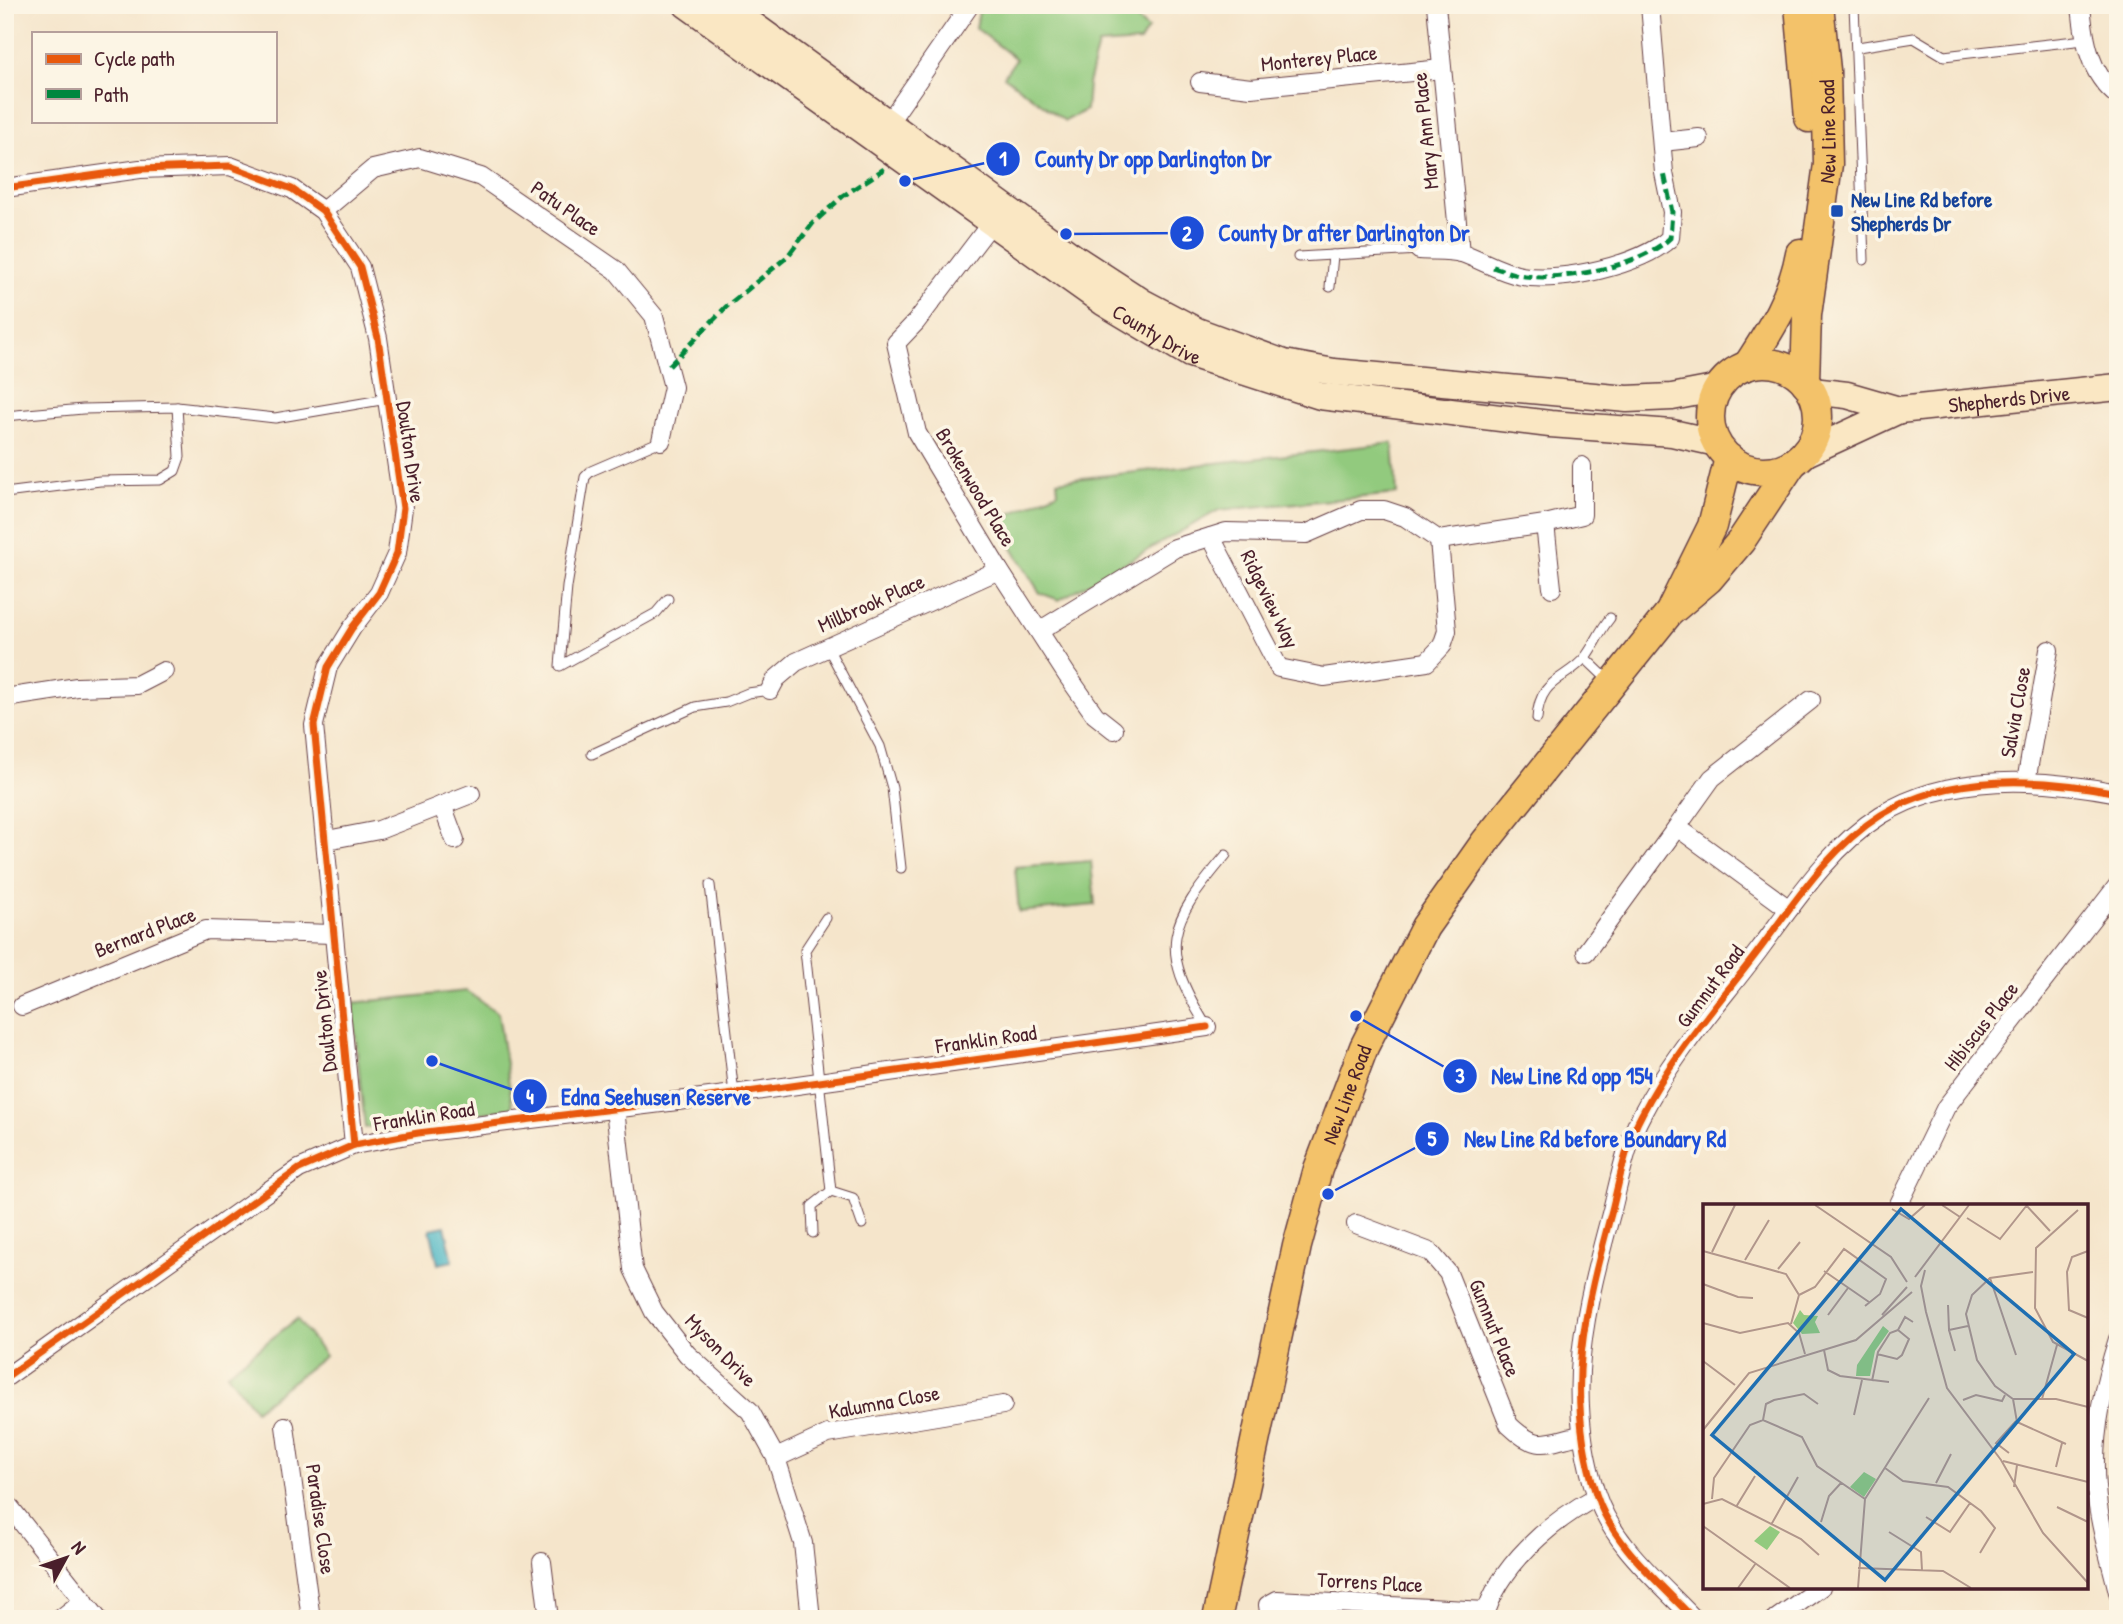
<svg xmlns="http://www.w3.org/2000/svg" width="2123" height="1624" font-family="'Patrick Hand',sans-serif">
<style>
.green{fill:#92ca7e;stroke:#6e7454;stroke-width:2}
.water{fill:#49b6c5;stroke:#4a6a78;stroke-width:2}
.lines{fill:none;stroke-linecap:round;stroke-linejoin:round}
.lane-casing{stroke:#643d43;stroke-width:11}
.street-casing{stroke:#643d43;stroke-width:20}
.secondary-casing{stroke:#643d43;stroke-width:29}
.primary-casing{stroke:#643d43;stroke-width:31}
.lane{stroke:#fff;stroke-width:9}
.street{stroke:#fff;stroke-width:18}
.secondary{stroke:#fae7c3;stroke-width:26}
.primary{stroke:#f3c26a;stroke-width:28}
.quiet{stroke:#00873e;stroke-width:5;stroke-dasharray:10 5;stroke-linecap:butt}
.cycleway-casing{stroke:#fcf5e5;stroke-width:11}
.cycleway{stroke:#e8590c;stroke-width:7}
.transit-dot{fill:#1a4fb4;stroke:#fcf5e5;stroke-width:2.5}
.labels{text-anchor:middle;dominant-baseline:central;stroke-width:7;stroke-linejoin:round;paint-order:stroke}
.street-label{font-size:21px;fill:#4a1f2b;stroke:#fcf5e5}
.transit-label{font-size:21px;font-weight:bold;fill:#164399;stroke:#fcf5e5;text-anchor:start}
.inset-road{fill:none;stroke:#b1968b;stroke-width:2}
.view{fill:#1f6fb2;fill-opacity:0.15;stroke:#1f6fb2;stroke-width:3.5}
.inset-edge{fill:none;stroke:#4a1f2b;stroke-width:3.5}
.leader{fill:none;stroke:#1d4ed8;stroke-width:2.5}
.callout-dot{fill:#1d4ed8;stroke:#fcf5e5;stroke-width:2.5}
.mark-label{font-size:21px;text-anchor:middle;font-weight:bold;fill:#fff}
.callout-label{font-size:23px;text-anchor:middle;font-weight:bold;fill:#1d4ed8;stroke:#fcf5e5;stroke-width:7;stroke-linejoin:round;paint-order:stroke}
</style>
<rect width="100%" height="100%" fill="#fcf5e5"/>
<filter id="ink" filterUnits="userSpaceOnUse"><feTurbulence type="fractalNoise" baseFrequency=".0143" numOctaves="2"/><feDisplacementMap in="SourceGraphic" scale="14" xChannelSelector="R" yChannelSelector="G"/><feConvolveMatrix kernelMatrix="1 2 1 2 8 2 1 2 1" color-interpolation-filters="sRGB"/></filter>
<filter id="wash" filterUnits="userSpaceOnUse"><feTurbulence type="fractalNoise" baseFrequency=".00686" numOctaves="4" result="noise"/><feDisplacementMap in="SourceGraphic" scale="28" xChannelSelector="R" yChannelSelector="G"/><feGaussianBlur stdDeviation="1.57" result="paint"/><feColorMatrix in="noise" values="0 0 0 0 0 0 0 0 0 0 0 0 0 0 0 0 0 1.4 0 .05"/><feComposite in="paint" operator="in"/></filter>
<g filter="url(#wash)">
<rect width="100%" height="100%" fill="#f5e5cb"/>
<g class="green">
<path d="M980,5h141l27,24 -8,13 -42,3 -10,39 -2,26 -21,11 -61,-45 12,-17 -40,-31z"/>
<path d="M1393,443l4,51 -178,16 -160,90 -19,-7 -45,-72 63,-29 -1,-11z"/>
<path d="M1091,861l4,44 -76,7 -4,-45z"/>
<path d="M466,991l32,22 15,96 -148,19 -13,-125z"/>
<path d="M297,1319l28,37 -70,54 -28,-37z"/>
</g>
<path class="water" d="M445,1226l8,35 -15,3 -8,-35z"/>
</g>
<g filter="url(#ink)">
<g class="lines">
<defs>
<g id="lane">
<path d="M1854,5l10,255"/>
<path d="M1858,47l56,-9 30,18 140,-16"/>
<path d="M1298,257l121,-7"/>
<path d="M1330,287l3,-32"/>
<path d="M5,416l78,-7 94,-2 98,11 112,-19"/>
<path d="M661,441l-70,30 -6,6 -18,110 -7,79 96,-53 12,-14"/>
<path d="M5,493l95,-12 60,-1 15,-9 5,-14 -3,-50"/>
<path d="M828,648l52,98 12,42 9,80"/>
<path d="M1585,658l24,23"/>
<path d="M1537,719c2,-42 31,-39 49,-63 9,-12 14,-26 24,-38"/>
<path d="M592,754l103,-47 31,-5 22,-9 22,-3"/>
<path d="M710,885l24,209"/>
<path d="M826,918l-21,32 26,241 22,7 9,26"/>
<path d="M1207,1027c-50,-81 -39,-103 19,-172"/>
<path d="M813,1233l-1,-27 19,-15"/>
</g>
<g id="street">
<path d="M1436,5l24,248"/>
<path d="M2081,5c3,34 8,69 37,91"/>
<path d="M1200,82l51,6 191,-19"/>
<path d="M882,132l88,-127"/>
<path d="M1662,142l37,-4"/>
<path d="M5,188l135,-19 90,-3 62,23 31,22 37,56 18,71 25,170 -6,45 -18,40 -27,35 -24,39 -14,58 40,420"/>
<path d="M323,211l50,-42 47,-11 61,19 135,93 38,46 19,71 -12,54"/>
<path d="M992,222l-76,100 -20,21 21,90 82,137 68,105 28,40 19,15"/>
<path d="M1419,250c13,1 30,0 43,3 20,7 38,19 60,23 39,7 119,-11 148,-38l2,-26 -8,-39 -14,-168"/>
<path d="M1545,524l37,-9v-49"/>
<path d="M1211,537l68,131 45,9 103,-15 15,-16 5,-15 -8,-91"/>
<path d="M1439,540l106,-16 7,64"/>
<path d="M1039,631l136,-83 51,-16 80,2 55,-24h23l21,7 34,23"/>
<path d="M770,690l6,-11 20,-17 203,-92"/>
<path d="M5,698l72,-11 60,-2 27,-14"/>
<path d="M2026,782l23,-132"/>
<path d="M442,805l13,35"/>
<path d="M327,840l52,-10 92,-36"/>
<path d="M1789,909l-112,-82 35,-49 99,-78"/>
<path d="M1586,952l91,-125"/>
<path d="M22,1006l184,-76 127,4"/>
<path d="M615,1109l18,160 21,43 33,42 63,57 26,47 27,85 8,76"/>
<path d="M1898,1206l48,-99 172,-222"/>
<path d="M1356,1224l74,28 18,21 61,152c28,27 36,18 71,10"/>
<path d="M2118,1339c-15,47 -27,99 -22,148 2,35 14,71 22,105"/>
<path d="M5,1378l294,-209 55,-24 64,-12 316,-39 473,-67"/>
<path d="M285,1426l26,193"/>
<path d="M776,1458l52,-24 175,-29"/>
<path d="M5,1501l93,118"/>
<path d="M542,1562l7,57"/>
<path d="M60,1619l24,-19"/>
<path d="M1270,1619l-2,-14 9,-5 209,11"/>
<path d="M1484,1619c14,-53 66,-97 112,-122"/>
<path d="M1694,1619c-35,-37 -82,-75 -98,-125 -33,-102 -11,-184 16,-284 8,-32 14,-67 30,-96 30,-59 77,-111 117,-164 35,-47 71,-103 122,-135 70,-43 160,-37 237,-22"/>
<path d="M1776,1619l45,-32"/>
</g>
<g id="secondary">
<path id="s1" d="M687,5l416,297 87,52 130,42 230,28 122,9 45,10"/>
<path d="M725,5l351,254 66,43 55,29 87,32 50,9 293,27 45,-2 47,-9"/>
<path id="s2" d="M1812,391l35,4 52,15 219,-23"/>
<path d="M1804,454l95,-44"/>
</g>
<g id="primary">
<path d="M1799,5l10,113"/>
<circle cx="1764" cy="417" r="54"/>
<path d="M1747,366c24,-37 45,-69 53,-113"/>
<path id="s3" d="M1805,382l2,-67 21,-151 -2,-94 -7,-65"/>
<path d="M1672,607l40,-81 17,-68"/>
<path id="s4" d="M1217,1619l80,-373 21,-77 46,-122 61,-120 60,-85 184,-229 40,-34 32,-38 51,-77"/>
</g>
</defs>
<use href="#lane" class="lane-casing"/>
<use href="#street" class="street-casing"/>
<use href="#secondary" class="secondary-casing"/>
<use href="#primary" class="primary-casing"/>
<use href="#lane" class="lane"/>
<use href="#street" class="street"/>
<use href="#secondary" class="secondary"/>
<use href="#primary" class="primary"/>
<g class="quiet">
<path d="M1493,267c10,3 21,8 32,9 40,5 115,-10 145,-38l2,-26 -8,-39"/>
<path d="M669,366l57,-59 61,-50 26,-34 30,-27 41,-27"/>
</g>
<defs>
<g id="cycleway">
<path d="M5,188l135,-19 90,-3 62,23 31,22 37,56 18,71 25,170 -6,45 -18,40 -27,35 -24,39 -14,58 40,420"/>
<path d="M5,1378l294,-209 55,-24 64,-12 316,-39 473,-67"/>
<path d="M1694,1619c-35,-37 -82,-75 -98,-125 -33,-102 -11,-184 16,-284 8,-32 14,-67 30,-96 30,-59 77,-111 117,-164 35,-47 71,-103 122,-135 70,-43 160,-37 237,-22"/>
</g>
</defs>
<use href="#cycleway" class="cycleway-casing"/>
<use href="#cycleway" class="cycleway"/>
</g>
</g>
<rect class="transit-dot" x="1830" y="204" width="14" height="14" rx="3.5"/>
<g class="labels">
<g class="street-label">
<text transform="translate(1319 58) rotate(-6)">Monterey Place</text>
<text transform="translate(1425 131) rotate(-96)">Mary Ann Place</text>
<text stroke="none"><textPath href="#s3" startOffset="252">New Line Road</textPath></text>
<text transform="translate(566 208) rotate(35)">Patu Place</text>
<text stroke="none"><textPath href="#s1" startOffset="574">County Drive</textPath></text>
<text stroke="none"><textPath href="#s2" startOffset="200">Shepherds Drive</textPath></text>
<text transform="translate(411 452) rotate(82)">Doulton Drive</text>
<text transform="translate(976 487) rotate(59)">Brokenwood Place</text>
<text transform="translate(1270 599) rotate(64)">Ridgeview Way</text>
<text transform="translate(871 603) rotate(-24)">Millbrook Place</text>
<text transform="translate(2015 712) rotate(-80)">Salvia Close</text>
<text transform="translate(145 932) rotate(-21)">Bernard Place</text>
<text transform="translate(1710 986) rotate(-53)">Gumnut Road</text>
<text transform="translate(324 1021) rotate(-96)">Doulton Drive</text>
<text transform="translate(1981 1026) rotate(-52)">Hibiscus Place</text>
<text transform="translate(986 1039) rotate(-8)">Franklin Road</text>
<text stroke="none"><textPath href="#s4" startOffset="541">New Line Road</textPath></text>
<text transform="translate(424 1116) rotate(-9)">Franklin Road</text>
<text transform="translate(1495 1328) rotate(68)">Gumnut Place</text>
<text transform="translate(721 1350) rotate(46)">Myson Drive</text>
<text transform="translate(884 1402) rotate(-10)">Kalumna Close</text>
<text transform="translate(321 1519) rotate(82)">Paradise Close</text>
<text transform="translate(1370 1582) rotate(3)">Torrens Place</text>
</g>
<g class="transit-label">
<text x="1851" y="199">New Line Rd before<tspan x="1851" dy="24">Shepherds Dr</tspan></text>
</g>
</g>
<g transform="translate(1703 1204)">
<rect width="385" height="385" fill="#f5e5cb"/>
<path d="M97,106l4,5 14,1 -3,6 5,11 -18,1 -9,-11zM180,122l6,5 -14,20 -5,25h-14l1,-11zM161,268l12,7 -12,18 -14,-10zM67,322l10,6 -13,18 -13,-9z" fill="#92ca7e"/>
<path class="inset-road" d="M112,1l76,52 16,25M239,1l18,12M323,1l24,26M189,5l17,10 16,-14M375,6l-42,38 -1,60 18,34 35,19M264,14l33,21 27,-34M0,47l83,23 13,21 -8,29M385,47l-16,6 -5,15 2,38 19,8M9,48l23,-47M42,56l24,-40M75,65l22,-27M222,66l-4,16 5,26 21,76 54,72 42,73 45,50M121,67l45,31M330,68l-43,6 -18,17 -6,19 11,46 18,26 18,13h43l32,8M212,73l54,-72M287,74l26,77M0,80l35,13 15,1M96,91l16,-8 29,-38 42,30 -6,15 -15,12M245,101l1,25 19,-4M125,111l20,-27M179,111l25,-28M0,119l37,10 48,-10 11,10 6,21M195,126l7,-13 8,5M246,126l6,21M121,146l4,20 12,6 49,6M174,150l20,5 5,-4 7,-16 -11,-9M0,157l32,24M169,177l6,-29 12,-19 8,-3M310,195l4,23 49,22M339,195l15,-54M260,196l13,-5 26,6 3,-6M151,211l8,-35M60,216l3,-16 8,-4 30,-6 14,10M0,226l46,-57 107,-33 56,-48M306,249l-13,-10 20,-22M300,257l85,21M353,263l6,-24M182,264l18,13 45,6 33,24 14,17 -15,25M233,279l15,-29M311,283l3,-22M9,295l2,-21 36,-53 13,-5 39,17 15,29 48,33M0,300l19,-5 79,40 18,16M33,303l19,-31M354,303l31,15M223,313l24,15 20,-29M118,318l8,-26 12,-13M68,321l27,-48M0,322l87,62M186,328l32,20 1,18M155,364l85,3 28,17M35,384l18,-25M155,384l7,-89 64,-101"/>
<path class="view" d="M198,5l173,145 -189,226 -173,-145z"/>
<rect width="385" height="385" class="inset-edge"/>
</g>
<path class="leader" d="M905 181L1003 159M1066 234L1187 233M1356 1016L1460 1076M432 1061L530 1096M1328 1194L1432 1139"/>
<g class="callout-dot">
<circle cx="905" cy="181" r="7"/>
<circle cx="1066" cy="234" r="7"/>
<circle cx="1356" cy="1016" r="7"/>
<circle cx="432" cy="1061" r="7"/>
<circle cx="1328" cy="1194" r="7"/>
<circle cx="1003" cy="159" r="18"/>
<circle cx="1187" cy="233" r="18"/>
<circle cx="1460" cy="1076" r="18"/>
<circle cx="530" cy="1096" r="18"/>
<circle cx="1432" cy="1139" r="18"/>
</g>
<g class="mark-label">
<text x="1003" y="166">1</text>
<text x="1187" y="241">2</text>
<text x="1460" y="1083">3</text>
<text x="530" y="1104">4</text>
<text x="1432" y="1146">5</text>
</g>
<g class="callout-label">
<text x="1153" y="167">County Dr opp Darlington Dr</text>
<text x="1344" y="241">County Dr after Darlington Dr</text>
<text x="1572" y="1084">New Line Rd opp 154</text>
<text x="656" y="1105">Edna Seehusen Reserve</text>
<text x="1595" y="1147">New Line Rd before Boundary Rd</text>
</g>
<rect width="2123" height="1624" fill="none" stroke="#fcf5e5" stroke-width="28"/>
<rect x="32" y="32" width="245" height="91" fill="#fcf5e5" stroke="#b59f9b" stroke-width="2"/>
<rect x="46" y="54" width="35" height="10" fill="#e8590c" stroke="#b59f9b" stroke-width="2"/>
<text x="94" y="66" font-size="21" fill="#4a1f2b">Cycle path</text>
<rect x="46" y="89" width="35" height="10" fill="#00873e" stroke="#b59f9b" stroke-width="2"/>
<text x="94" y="102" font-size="21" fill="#4a1f2b">Path</text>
<g transform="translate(66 1558) rotate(50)" stroke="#fcf5e5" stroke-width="5" paint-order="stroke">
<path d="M0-5L12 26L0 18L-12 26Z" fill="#4a1f2b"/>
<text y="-10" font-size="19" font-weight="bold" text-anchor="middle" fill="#4a1f2b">N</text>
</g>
</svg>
